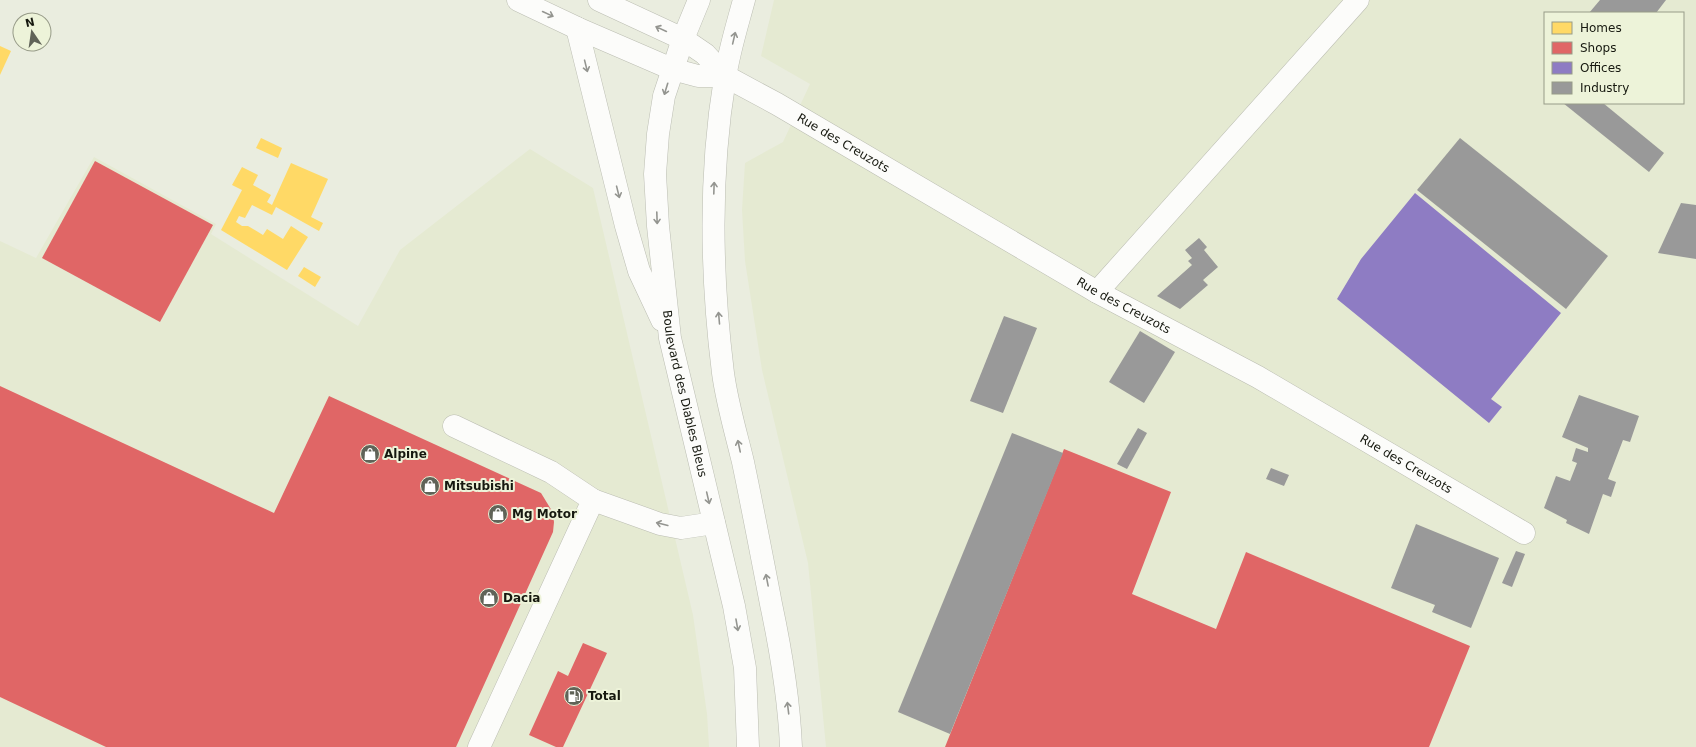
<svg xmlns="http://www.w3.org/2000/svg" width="1696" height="747" font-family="'DejaVu Sans',sans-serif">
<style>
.built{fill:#e5ead2;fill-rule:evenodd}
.homes{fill:#ffd966}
.shops{fill:#e06666}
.offices{fill:#8e7cc3}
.industry{fill:#999}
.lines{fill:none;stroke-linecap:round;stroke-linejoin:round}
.minor-casing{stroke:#bbbdb2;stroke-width:23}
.major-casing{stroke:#bbbdb2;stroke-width:23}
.minor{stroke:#fcfcfa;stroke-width:22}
.major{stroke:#fcfcfa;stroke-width:22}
.oneway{stroke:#949590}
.labels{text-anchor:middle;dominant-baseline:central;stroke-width:4;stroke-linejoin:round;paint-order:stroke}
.street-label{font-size:12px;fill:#16180f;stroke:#edf3d9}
.poi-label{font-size:12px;font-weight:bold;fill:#16180f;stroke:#edf3d9;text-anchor:start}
</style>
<rect width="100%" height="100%" fill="#eaeddf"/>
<g class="built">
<path d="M774,0h922v747h-870l-18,-184 -46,-193 -17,-109 -3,-51 3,-47 38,-21 27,-58 -49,-28zM1545,13h138v90h-138z"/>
<path d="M530,149l63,39 100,427 14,99 2,33h-709v-506l36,17 58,-101 122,67 -5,10 147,92 42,-76z"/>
</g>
<g class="homes">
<path d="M0,46l11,5 -11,24z"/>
<path d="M261,138l21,10 -4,10 -22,-10z"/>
<path d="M291,163l37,16 -17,38 12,6 -4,8 -43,-24 -4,8 -20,-10 -7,13 -6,-2 -3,6 6,4h6l15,9 4,-6 16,10 8,-13 17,11 -21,33 -66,-40 21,-40 -10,-5 10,-18 16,8 -5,10 18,10 -4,7 5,3z"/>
<path d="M304,267l17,10 -6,10 -17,-11z"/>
</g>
<g class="shops">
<path d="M95,161l118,64 -53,97 -118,-64z"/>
<path d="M0,386l274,127 55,-117 212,97 11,18 2,11 -1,10 -97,215h-350l-106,-50z"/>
<path d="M1064,449l107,43 -39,102 84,35 30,-77 224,94 -41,101h-484z"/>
<path d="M583,643l24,10 -44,94h-7l-27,-12 29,-64 10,5z"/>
</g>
<path class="offices" d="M1415,193l146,120 -70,86 11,8 -13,16 -152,-124 24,-40z"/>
<g class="industry">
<path d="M1600,0h66l-10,13h-67z"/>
<path d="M1563,103h40l61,50 -15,19z"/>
<path d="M1460,138l148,118 -42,53 -149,-119z"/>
<path d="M1681,203l15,2v54l-38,-6z"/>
<path d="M1199,238l8,9 -3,3 14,17 -15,13 5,5 -28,24 -23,-13 35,-31 -4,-4 4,-3 -7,-8z"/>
<path d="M1004,316l33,12 -34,85 -33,-12z"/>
<path d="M1140,331l35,21 -31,51 -35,-21z"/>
<path d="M1579,395l60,21 -9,26 -7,-2 -15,39 8,3 -5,15 -8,-3 -14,40 -23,-11 1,-3 -23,-12 12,-32 14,5 7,-18 -5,-2 4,-13 12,4v-4l-26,-11z"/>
<path d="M1138,428l9,5 -20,36 -10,-5z"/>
<path d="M1012,433l51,20 -113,281 -52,-22z"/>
<path d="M1271,468l18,7 -5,11 -18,-7z"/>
<path d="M1416,524l83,34 -28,70 -39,-16 3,-7 -44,-17z"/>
<path d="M1516,551l9,3 -13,33 -10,-4z"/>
</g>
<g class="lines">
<defs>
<g id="minor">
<path id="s1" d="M725,76l52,28 320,188 161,85 266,156"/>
<path d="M1097,292l261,-292"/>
<path d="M454,426l97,46 42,28 -114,247"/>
<path d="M593,500l67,24 21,4 33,-5"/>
</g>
<g id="major">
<path d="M518,0l59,28 95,41 26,7h27"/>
<path d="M599,0l84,39 22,15 20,22"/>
<path id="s2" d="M699,0l-16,39 -19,57 -6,38 -3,40 3,52 12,112 64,268 11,62 3,79"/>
<path d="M744,0c-7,26 -15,51 -19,78 -16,97 -14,198 -2,295 4,30 13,60 20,89 10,48 19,95 28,142 10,47 18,95 20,143"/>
<path d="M577,28l49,198 13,45 23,49"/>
</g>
</defs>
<use href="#minor" class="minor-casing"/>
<use href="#major" class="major-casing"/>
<use href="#minor" class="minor"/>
<use href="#major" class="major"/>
</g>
<defs><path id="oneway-shaft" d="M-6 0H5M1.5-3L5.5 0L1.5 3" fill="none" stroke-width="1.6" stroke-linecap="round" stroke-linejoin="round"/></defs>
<g class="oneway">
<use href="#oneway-shaft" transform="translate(548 14) rotate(25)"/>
<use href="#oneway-shaft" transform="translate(661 29) rotate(-155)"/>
<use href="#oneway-shaft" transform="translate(734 38) rotate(-77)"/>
<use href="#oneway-shaft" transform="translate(586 66) rotate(76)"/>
<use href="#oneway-shaft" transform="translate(666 89) rotate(107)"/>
<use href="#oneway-shaft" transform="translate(714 188) rotate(-88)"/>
<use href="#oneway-shaft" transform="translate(618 192) rotate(76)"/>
<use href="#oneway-shaft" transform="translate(657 218) rotate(88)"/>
<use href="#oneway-shaft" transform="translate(719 318) rotate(-95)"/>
<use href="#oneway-shaft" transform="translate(739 446) rotate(-102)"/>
<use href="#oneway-shaft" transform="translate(708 498) rotate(77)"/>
<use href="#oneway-shaft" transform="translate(662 524) rotate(-166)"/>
<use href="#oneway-shaft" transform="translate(767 580) rotate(-101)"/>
<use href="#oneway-shaft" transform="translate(737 625) rotate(80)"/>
<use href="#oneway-shaft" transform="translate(788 708) rotate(-97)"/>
</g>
<defs>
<symbol id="shop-disc" viewBox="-11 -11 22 22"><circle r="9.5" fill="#606358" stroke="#edf3d9"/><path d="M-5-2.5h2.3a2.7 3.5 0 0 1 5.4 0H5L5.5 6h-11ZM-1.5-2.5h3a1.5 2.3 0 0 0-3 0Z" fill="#fff"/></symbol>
<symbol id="fuel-disc" viewBox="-11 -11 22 22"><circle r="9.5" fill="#606358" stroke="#edf3d9"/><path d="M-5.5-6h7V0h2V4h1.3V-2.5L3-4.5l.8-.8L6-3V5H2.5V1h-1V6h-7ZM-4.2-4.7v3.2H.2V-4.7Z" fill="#fff"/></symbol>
</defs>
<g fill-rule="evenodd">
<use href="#shop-disc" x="359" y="443" width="22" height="22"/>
<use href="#shop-disc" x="419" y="475" width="22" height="22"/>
<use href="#shop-disc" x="487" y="503" width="22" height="22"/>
<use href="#shop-disc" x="478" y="587" width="22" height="22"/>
<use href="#fuel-disc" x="563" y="685" width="22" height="22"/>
</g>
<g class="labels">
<g class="street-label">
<text stroke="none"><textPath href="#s1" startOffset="136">Rue des Creuzots</textPath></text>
<text stroke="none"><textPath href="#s1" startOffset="460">Rue des Creuzots</textPath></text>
<text stroke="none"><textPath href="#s2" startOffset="403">Boulevard des Diables Bleus</textPath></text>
<text stroke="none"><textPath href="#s1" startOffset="784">Rue des Creuzots</textPath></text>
</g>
<g class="poi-label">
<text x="384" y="454">Alpine</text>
<text x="444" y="486">Mitsubishi</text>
<text x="512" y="514">Mg Motor</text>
<text x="503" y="598">Dacia</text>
<text x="588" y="696">Total</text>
</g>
</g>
<rect x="1544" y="12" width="140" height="92" fill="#edf3d9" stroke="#979b88"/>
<rect x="1552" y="22" width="20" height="12" fill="#ffd966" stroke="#979b88"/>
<text x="1580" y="32" font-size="12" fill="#16180f">Homes</text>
<rect x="1552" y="42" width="20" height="12" fill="#e06666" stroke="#979b88"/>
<text x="1580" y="52" font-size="12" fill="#16180f">Shops</text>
<rect x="1552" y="62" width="20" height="12" fill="#8e7cc3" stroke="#979b88"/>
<text x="1580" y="72" font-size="12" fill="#16180f">Offices</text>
<rect x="1552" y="82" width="20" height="12" fill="#999999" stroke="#979b88"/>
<text x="1580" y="92" font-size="12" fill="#16180f">Industry</text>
<g transform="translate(32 32) rotate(347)"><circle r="19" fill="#edf3d9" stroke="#979b88"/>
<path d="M0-3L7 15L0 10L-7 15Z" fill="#606358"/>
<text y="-6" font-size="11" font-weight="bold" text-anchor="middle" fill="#16180f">N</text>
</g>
</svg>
